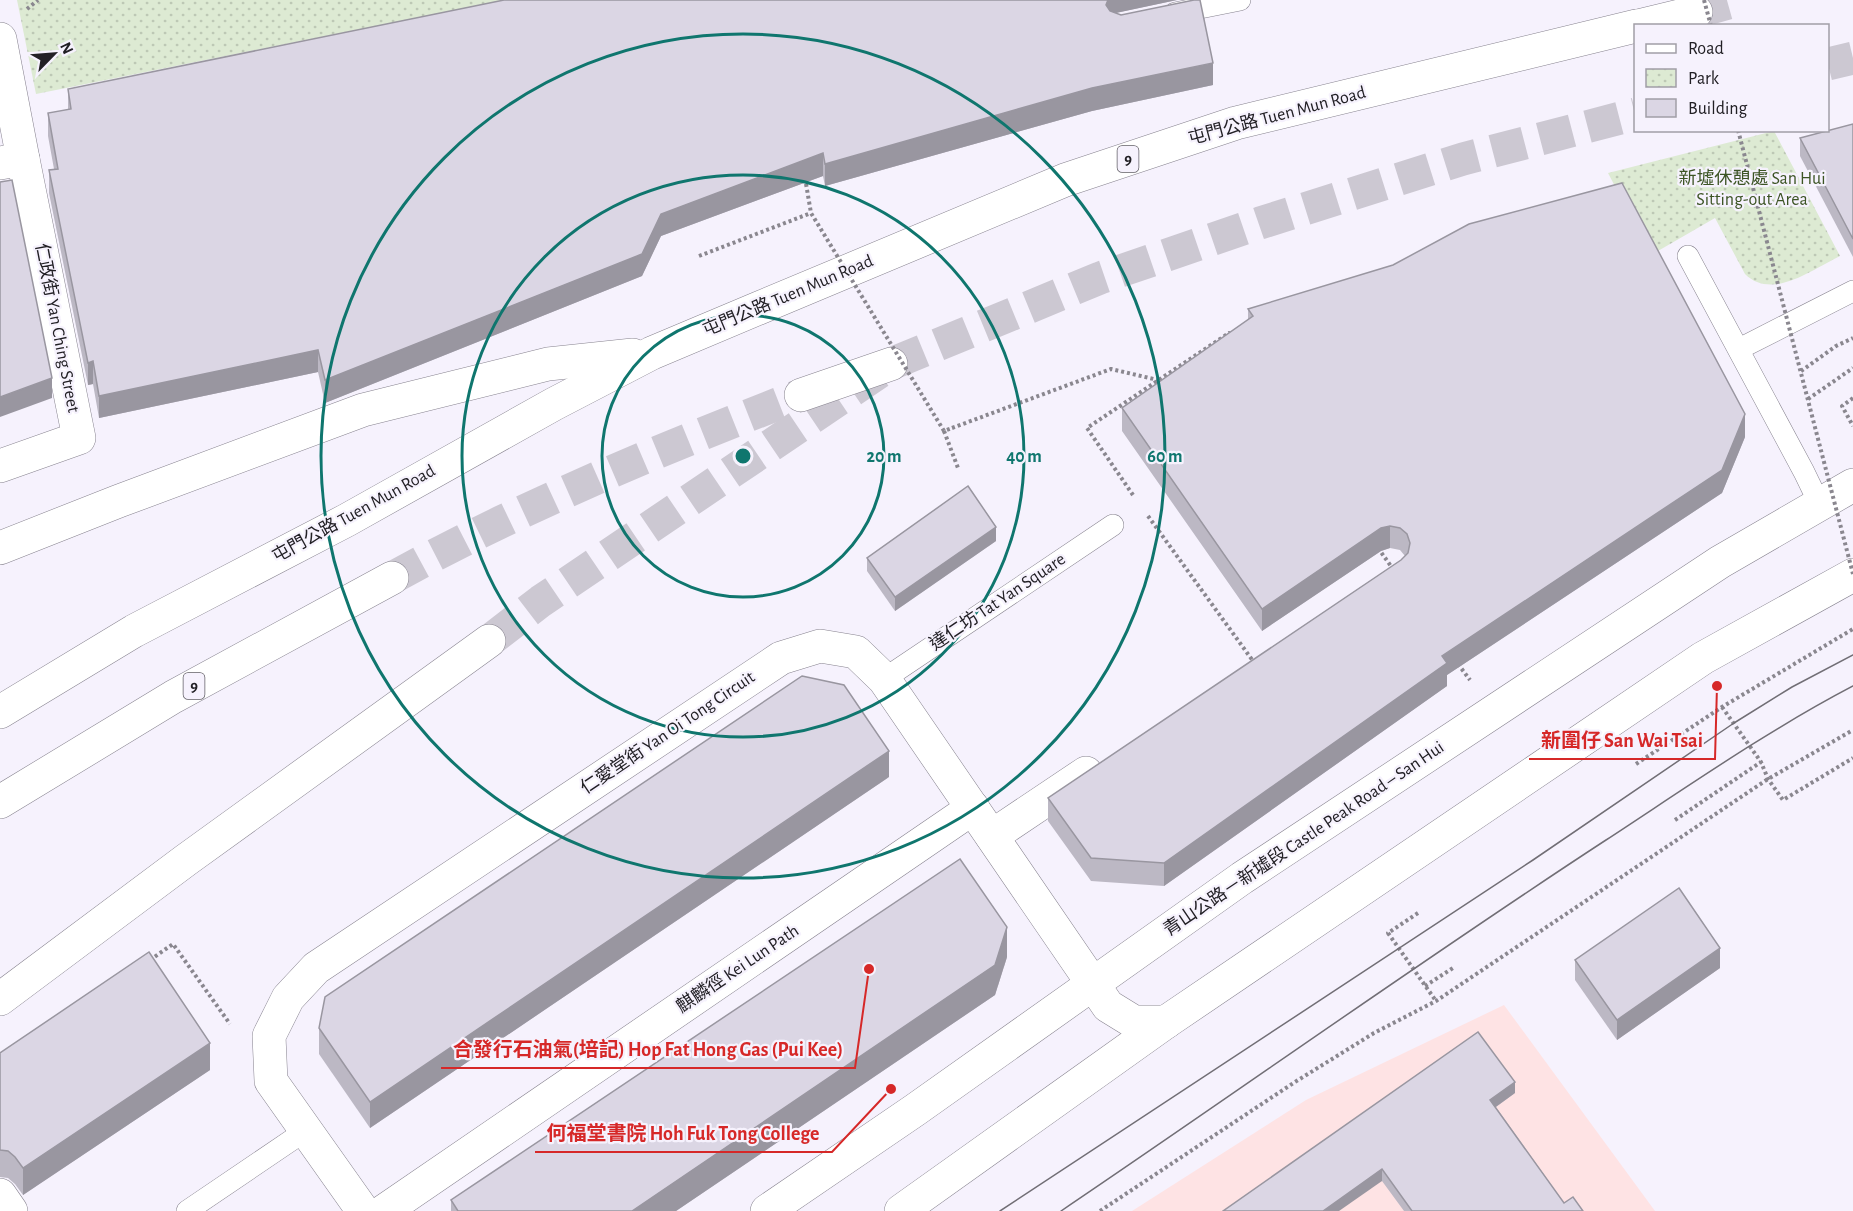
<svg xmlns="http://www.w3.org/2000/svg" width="1853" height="1211" font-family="'Alegreya Sans','Noto Sans TC',sans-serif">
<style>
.education{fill:#fee3e4}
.park{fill:url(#park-dots)}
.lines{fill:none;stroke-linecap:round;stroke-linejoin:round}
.highway-tunnel{stroke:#ccc8d2;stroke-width:33;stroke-dasharray:33 16;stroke-linecap:butt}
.lane-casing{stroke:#87838f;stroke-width:22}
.street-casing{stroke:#87838f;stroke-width:34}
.secondary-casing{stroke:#87838f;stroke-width:34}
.highway-casing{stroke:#87838f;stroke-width:34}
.path{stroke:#8a878f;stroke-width:4;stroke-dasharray:3 3;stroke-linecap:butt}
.lane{stroke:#fff;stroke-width:21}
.street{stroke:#fff;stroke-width:33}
.secondary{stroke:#fff;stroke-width:33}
.highway{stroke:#fff;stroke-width:33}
.tram{stroke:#716e75;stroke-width:1.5}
.path-bridge{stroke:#8a878f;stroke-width:4;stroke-dasharray:3 3;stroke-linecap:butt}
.wall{fill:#bcb8c4}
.shaded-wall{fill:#9996a0}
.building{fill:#dbd6e4;stroke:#9996a0;stroke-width:1.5}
.ring{fill:none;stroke:#0f766e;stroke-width:3}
.labels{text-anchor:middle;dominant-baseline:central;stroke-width:4.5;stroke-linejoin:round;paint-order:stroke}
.shield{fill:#f6f2fd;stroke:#625f66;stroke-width:1.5}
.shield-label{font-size:16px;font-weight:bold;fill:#222025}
.street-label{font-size:18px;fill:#222025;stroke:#f6f2fd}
.park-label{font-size:18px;fill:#3c5424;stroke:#f6f2fd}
.centre{fill:#0f766e;stroke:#f6f2fd;stroke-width:3}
.ring-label{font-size:18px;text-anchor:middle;font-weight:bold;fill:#0f766e;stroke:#f6f2fd;stroke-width:4.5;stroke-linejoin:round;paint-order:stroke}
.leader{fill:none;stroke:#d62828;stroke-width:2}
.callout-dot{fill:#d62828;stroke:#f6f2fd;stroke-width:2}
.callout-label{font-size:20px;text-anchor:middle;font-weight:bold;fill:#d62828;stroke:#f6f2fd;stroke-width:4.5;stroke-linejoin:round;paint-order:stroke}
</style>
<defs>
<pattern id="park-dots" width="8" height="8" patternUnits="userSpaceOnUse" patternTransform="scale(1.5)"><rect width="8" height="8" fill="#ddead3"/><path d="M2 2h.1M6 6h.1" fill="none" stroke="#bdc8b5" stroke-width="1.8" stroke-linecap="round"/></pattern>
</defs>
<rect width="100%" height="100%" fill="#f6f2fd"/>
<path class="education" d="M1504,1005l151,206h-523l174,-111z"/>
<g class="park">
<path d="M17,0h490l-471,94z"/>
<path d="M1774,131l66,125c-27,13 -68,45 -95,18l-30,-56 -64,37 -43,-82z"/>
</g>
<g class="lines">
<g class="highway-tunnel">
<path d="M1696,12l43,-12"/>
<path d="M1828,64l25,-6"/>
<path d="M392,578c131,-72 269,-129 409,-183"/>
<path d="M489,641l52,-40 350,-237 209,-86 160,-55 203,-64 173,-45"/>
</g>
<defs>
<g id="lane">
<path d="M1175,13l65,-13"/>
<path d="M1688,256l116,216 15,31"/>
<path d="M1739,349l114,-58"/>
<path d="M884,679l229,-154"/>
<path d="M187,1211l118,-80"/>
</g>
<g id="street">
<path d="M0,39l23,120"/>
<path d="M0,163l23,-4 56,279 -79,28"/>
<path d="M992,836l94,-63"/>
<path d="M0,1195l11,16"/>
<path d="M363,1211l-92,-130 -2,-45 19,-38 28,-30 465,-310 39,-12 36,6 28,27 224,327 26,16h32"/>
<path d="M384,1211l589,-403"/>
</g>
<g id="secondary">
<path d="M767,1211l148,-101 327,-232 478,-316 133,-77"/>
<path d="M901,1211l265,-189 537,-364 150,-83"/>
</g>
<g id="highway">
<path d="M1638,26l58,-14"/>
<path d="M801,395l90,-31"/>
<path d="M0,548l119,-47 244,-91 185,-46 85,-9"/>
<path d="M0,712l134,-81 213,-111 207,-116 98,-51 107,-45 306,-128 171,-57 400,-97"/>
<path d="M0,802l173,-105 219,-119"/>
<path d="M0,999l186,-139 303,-219"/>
</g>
</defs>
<use href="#lane" class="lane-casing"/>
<use href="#street" class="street-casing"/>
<use href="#secondary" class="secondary-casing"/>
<use href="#highway" class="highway-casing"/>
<g class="path">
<path d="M27,9l11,-9"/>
<path d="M699,256l112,-43"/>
<path d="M1801,371l35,-25 17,-8"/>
<path d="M1853,398l-11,8 11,20"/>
<path d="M1808,399l45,-31"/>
<path d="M952,428l159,-59 47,11"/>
<path d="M944,431l14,37"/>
<path d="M1133,495l-46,-67 142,-95 1,2"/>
<path d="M1148,516l105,145"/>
<path d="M1378,548l15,21"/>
<path d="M1458,664l12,16"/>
<path d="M1722,707l39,55 7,17 15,21 70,-42"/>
<path d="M1636,764l86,-57 131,-78"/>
<path d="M1675,820l86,-58"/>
<path d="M1418,913l-30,20 48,68"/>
<path d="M150,960l23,-16 57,80"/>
<path d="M1425,986l28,-18"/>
<path d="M1100,1211l195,-129 79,-49 62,-32 332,-222 85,-49"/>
</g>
<use href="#lane" class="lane"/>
<use href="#street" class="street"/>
<use href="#secondary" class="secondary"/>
<use href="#highway" class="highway"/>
<g class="tram">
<path d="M1000,1211l533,-351 201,-137 58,-36 61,-32"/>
<path d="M1061,1211c182,-123 361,-251 545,-371 81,-53 161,-109 247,-154"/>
</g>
<g class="path-bridge">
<path d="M1704,0l7,26"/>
<path d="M1738,130l115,444"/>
<path d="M805,178l6,35 133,218 8,-3"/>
</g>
</g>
<g class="wall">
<path d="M504,0h673l-62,13 98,72 -121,26 -267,75 -2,-10 -162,60 -19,40 -317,127 -7,-31 -219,46 -6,-34 -5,1 -39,-192v-23l5,-1 -6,-33v-23l20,-3v-21z"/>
<path d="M1853,124v133l-53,-101v-18z"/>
<path d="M1248,309l497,128 -23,56 -275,182v11l-283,200 -73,-5 -43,-60v-23l353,-238 4,-4 -5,-6 -10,-2 -9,3 -119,80 -140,-200v-23l126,-88z"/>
<path d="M996,541l-101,70 -28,-40v-13z"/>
<path d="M889,777l-519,351 -51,-74v-26z"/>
<path d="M1007,957l-12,38 -319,216h-225v-11z"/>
<path d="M1575,960l145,8 -103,72 -42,-60z"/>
<path d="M0,1053l210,17 -187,125 -8,-11 -7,-6 -8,-1z"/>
<path d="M1515,1093l-19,14 68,96 19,8h-179l-22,-30 -159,30z"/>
</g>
<g class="shaded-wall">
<path d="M1108,0h69l-61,13 -6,3 -4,-11z"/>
<path d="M1213,63v22l-121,26 -267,75v-22l267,-76z"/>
<path d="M823,153v23l-162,60 -19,40 -317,127v-23l336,-166z"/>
<path d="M318,350v22l-219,46v-22z"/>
<path d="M93,361v23l-5,1v-22z"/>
<path d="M52,378v20l-52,19v-20z"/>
<path d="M1745,414v23l-23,56 -275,182v11l-283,200v-23z"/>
<path d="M1390,526v22l-9,3 -119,80v-22l119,-81z"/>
<path d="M996,527v14l-101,70v-14z"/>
<path d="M889,751v26l-519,351v-26z"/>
<path d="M1007,927v30l-12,38 -319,216h-44z"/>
<path d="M1720,948v20l-103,72v-20z"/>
<path d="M210,1043v27l-187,125v-27z"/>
<path d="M1515,1082v11l-25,18v-11z"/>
<path d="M1382,1169v12l-43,30h-16z"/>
</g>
<g class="building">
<path d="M504,0h604l-2,5 4,6 11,4 73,-15h6l13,63 -121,25 -267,76 -2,-11 -162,61 -19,40 -317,126 -7,-30 -219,46 -6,-35 -5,2 -39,-193 9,-1 -10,-56 23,-4 -3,-20z"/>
<path d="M1853,124v115l-53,-101z"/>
<path d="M12,180l40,198 -52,19v-215z"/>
<path d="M1622,183l123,231 -23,56 -280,186 5,7 -283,200 -73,-5 -43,-60 353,-238 7,-7 2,-10 -3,-9 -7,-6 -10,-2 -9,2 -119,81 -140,-201 131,-92 -5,-7 145,-44 76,-41z"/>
<path d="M968,486l28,41 -101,70 -28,-39z"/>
<path d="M802,676l42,9 45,66 -519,351 -51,-74 6,-31z"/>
<path d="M960,859l47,68 -12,38 -363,246h-174l-7,-11z"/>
<path d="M1679,888l41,60 -103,72 -42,-60z"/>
<path d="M149,952l61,91 -187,125 -8,-11 -7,-6 -8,-1v-97z"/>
<path d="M1478,1032l37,50 -25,18 74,103 9,-6 10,14h-171l-30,-42 -59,42h-100z"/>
</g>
<g class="ring">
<circle cx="743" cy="456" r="141"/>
<circle cx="743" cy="456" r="281"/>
<circle cx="743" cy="456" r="422"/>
</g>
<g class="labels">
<g class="shield">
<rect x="1117.5" y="146" width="21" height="26" rx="4.5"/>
<rect x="183.5" y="673" width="21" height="26" rx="4.5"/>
</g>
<g class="shield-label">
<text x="1128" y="159">9</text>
<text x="194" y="686">9</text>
</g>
<g class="street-label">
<text transform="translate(1277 116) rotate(-15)">屯門公路 Tuen Mun Road</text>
<text transform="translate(788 296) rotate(-23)">屯門公路 Tuen Mun Road</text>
<text transform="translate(57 328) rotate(79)">仁政街 Yan Ching Street</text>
<text transform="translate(354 514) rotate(-29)">屯門公路 Tuen Mun Road</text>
<text transform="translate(998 602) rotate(-34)">達仁坊 Tat Yan Square</text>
<text transform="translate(668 733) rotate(-34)">仁愛堂街 Yan Oi Tong Circuit</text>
<text transform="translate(1304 839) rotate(-34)">青山公路－新墟段 Castle Peak Road – San Hui</text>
<text transform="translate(738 969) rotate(-34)">麒麟徑 Kei Lun Path</text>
</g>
<g class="park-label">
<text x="1752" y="179">新墟休憩處 San Hui<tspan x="1752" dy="21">Sitting-out Area</tspan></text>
</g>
</g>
<circle cx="743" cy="456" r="9" class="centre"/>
<g class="ring-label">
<text x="884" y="462">20 m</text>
<text x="1024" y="462">40 m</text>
<text x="1165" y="462">60 m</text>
</g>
<path class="leader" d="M1717 686L1715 759H1529M869 969L855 1068H441M891 1089L832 1152H535"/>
<g class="callout-dot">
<circle cx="1717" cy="686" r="6"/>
<circle cx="869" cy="969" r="6"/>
<circle cx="891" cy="1089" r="6"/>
</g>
<g class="callout-label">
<text x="1622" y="747">新圍仔 San Wai Tsai</text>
<text x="648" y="1056">合發行石油氣(培記) Hop Fat Hong Gas (Pui Kee)</text>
<text x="683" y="1140">何福堂書院 Hoh Fuk Tong College</text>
</g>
<rect x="1634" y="24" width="195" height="108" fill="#f6f2fd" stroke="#a19ea7" stroke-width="1.5"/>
<rect x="1646" y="44" width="30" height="9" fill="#ffffff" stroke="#a19ea7" stroke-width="1.5"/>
<text x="1688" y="54" font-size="18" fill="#222025">Road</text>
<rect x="1646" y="69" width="30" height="18" fill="url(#park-dots)" stroke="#a19ea7" stroke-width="1.5"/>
<text x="1688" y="84" font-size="18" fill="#222025">Park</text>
<rect x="1646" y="99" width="30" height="18" fill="#dbd6e4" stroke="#a19ea7" stroke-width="1.5"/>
<text x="1688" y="114" font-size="18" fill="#222025">Building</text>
<g transform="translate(54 54) rotate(65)" stroke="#f6f2fd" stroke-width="4.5" paint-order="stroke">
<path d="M0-4.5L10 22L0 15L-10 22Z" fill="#222025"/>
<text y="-9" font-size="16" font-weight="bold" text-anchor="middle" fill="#222025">N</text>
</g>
</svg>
